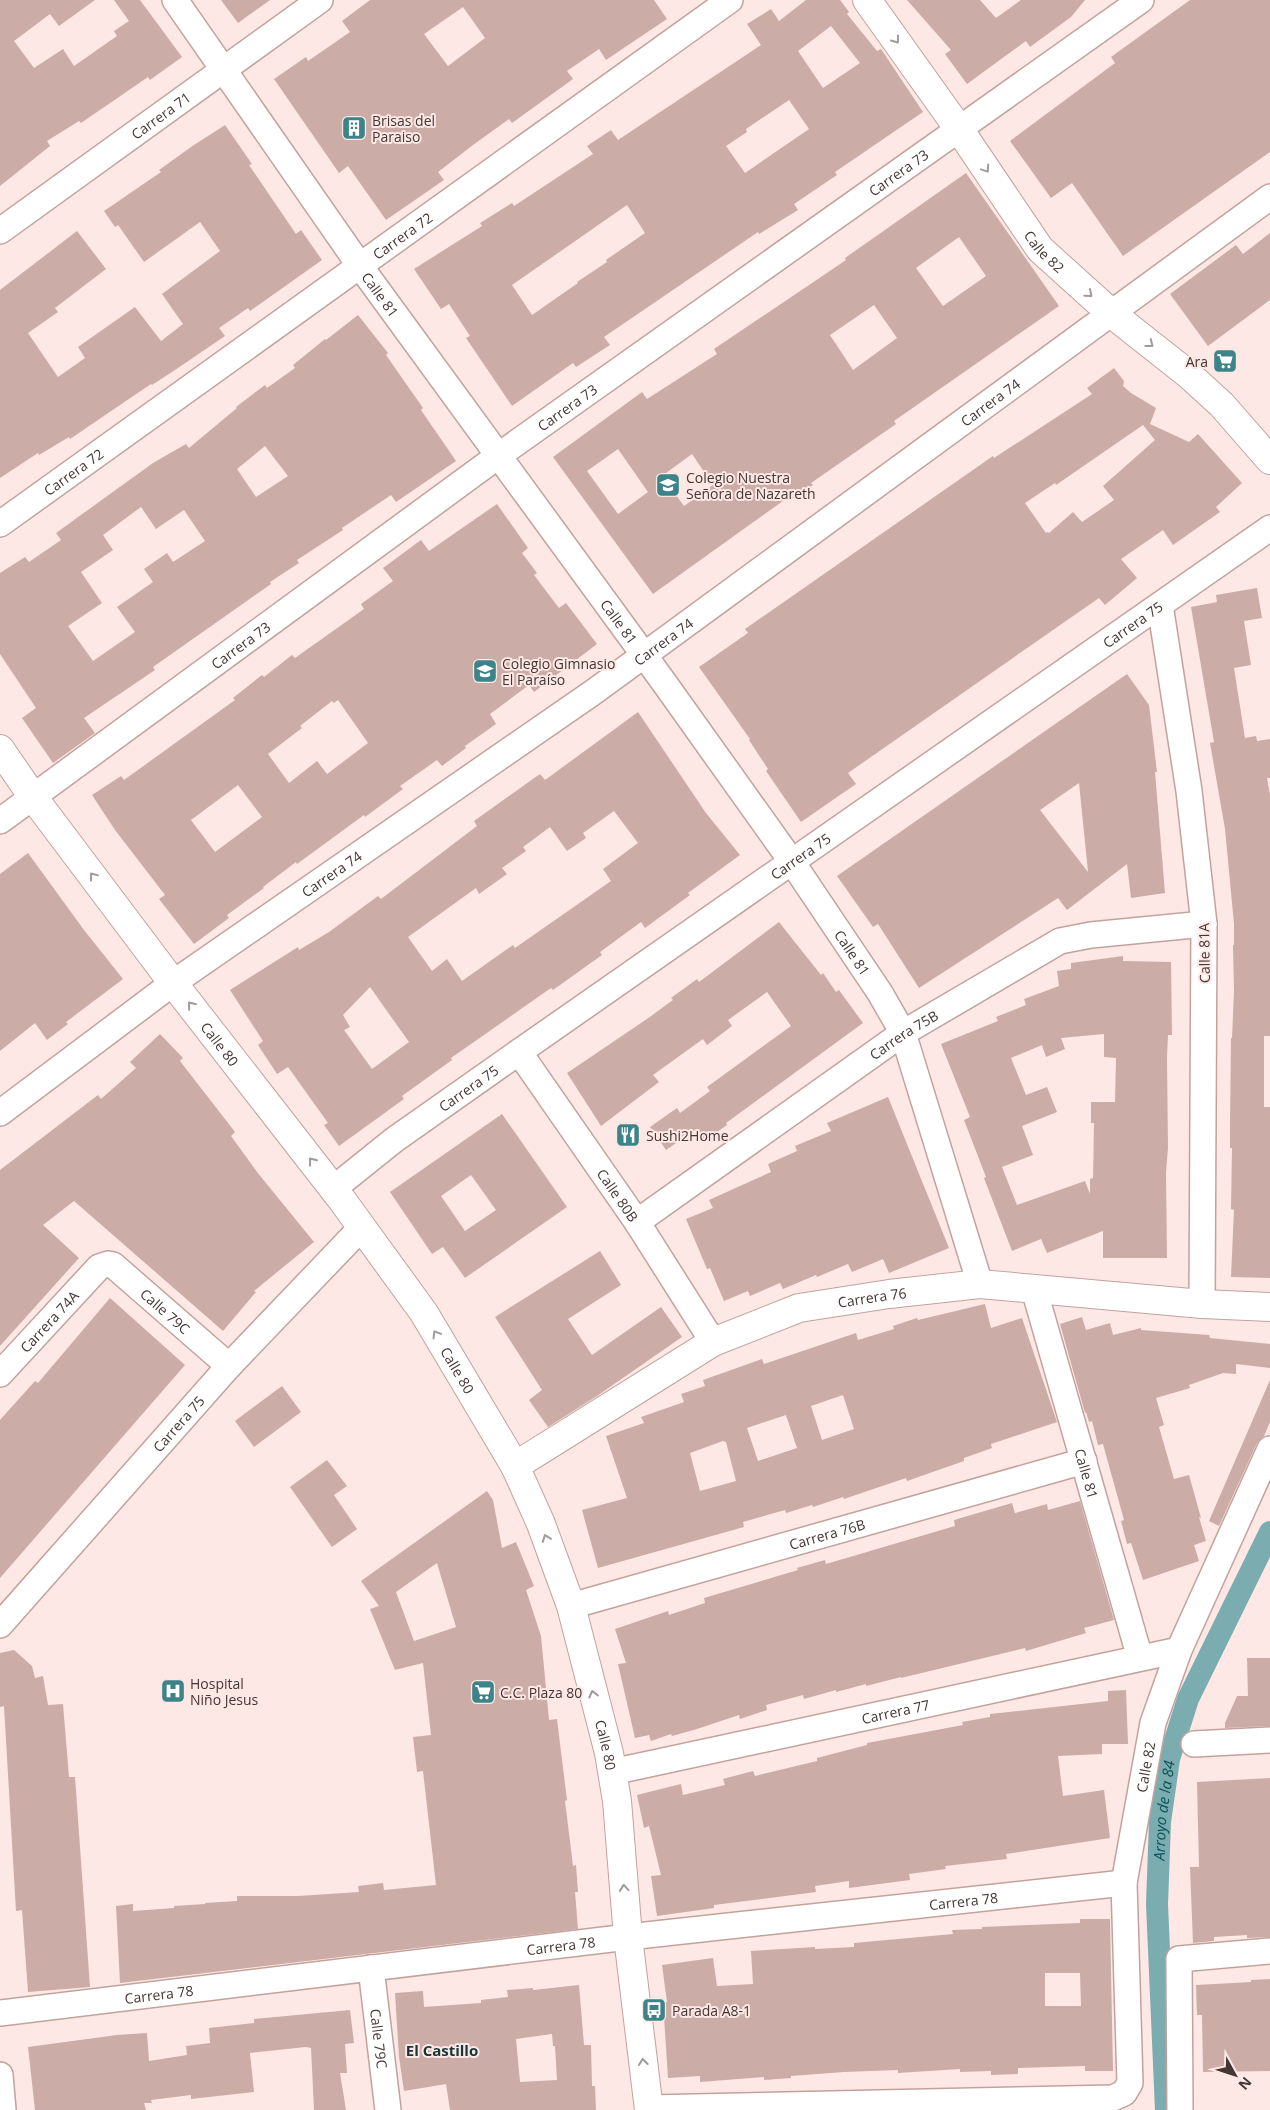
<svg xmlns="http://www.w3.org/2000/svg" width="1270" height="2110" font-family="'Open Sans',sans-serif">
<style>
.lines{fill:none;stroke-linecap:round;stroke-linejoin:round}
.canal{stroke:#7bacaf;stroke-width:22}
.building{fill:#ccaca6;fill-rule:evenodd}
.minor-casing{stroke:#c3a29c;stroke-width:28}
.tertiary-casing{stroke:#c3a29c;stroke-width:30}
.minor{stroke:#fff;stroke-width:25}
.tertiary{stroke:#fff;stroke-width:28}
.oneway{stroke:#a19a99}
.labels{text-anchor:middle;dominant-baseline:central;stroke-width:4;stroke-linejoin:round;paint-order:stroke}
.street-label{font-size:14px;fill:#433633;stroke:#fde8e5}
.poi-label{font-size:14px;fill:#433633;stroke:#fde8e5;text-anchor:start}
.water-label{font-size:15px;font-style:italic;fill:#085357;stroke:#fde8e5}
.neighbourhood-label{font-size:15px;font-weight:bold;fill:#143739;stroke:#fde8e5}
</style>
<rect width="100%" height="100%" fill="#fde8e5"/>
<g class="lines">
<path class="canal" id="s1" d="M1166,2110l-9,-206 3,-82 9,-63 19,-60 82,-167"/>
</g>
<g class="building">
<path d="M0,0h95l-36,26 -9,-12 -36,27 20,27 29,-19 11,17 43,-30 -3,-5 15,-10 -15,-21h26l42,57 -32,23 -2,-3 -67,46 -2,-2 -32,20 3,5 -50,40z"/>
<path d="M221,0h49l-32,23z"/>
<path d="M370,0h284l13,19 -61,41 -7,-11 -32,22 6,8 -61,44 -3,-4 -36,26 -35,27 6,8 -58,40 -38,-54 -9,7 -65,-94 32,-22 2,4 42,-29 -8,-11zM463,7l22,31 -37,28 -24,-32z"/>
<path d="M806,0h34l9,12 -2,2 30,37 4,-2 42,63 -88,60 2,3 -43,29 4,6 -39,24 -1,-2 -154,105 6,8 -34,22 -3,-4 -61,43 -46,-68 4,-2 -21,-32 -8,5 -27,-40 68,-43 -2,-3 32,-20 2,3 79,-52 -6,-8 24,-16 7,10 143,-95 -14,-21 24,-15 8,12zM831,26l29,37 -37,25 -25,-37zM789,100l20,29 -64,44 -19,-27 21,-14 -1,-3zM627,205l18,28 -39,27 1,2 -30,20 1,1 -46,32 -20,-30z"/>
<path d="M907,0h73l16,18 25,-18h64l-14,17 -41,30 -4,-6 -59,43 -22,-30 6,-4z"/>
<path d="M1190,0h80v152l-147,104 -51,-73 -21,15 -41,-57 105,-78 -4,-6z"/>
<path d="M225,125l27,39 -3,1 47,69 5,-4 21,30 -72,51 -2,-3 -29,20 6,8 -47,32 -26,17 -1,-1 -81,55 -1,-2 -30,18 -1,-2 -38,25v-188l77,-59 29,38 -51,39 3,4 -30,21 30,44 27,-19 -7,-11 57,-40 26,34 22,-17 -21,-30 58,-43 -20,-29 -56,40 -26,-37 -3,2 -11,-16 57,-39 -2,-2 32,-23z"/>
<path d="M966,173l93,133 -165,115 2,3 -85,59 2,2 -21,14 -2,-3 -137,98 -100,-137 89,-65 5,7 70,-45 -3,-5 132,-89 -1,-2zM959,237l27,39 -43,30 -27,-38zM874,305l23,33 -44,32 -23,-35zM618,449l30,43 -30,22 -31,-43zM692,454l21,31 -29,21 -22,-30z"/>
<path d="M1270,233v67l-62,46 -38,-52 66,-49 7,9z"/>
<path d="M358,315l30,38 -2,2 37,53 -2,2 35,51 -60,41 -5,-7 -49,33 1,2 -46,30 2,3 -29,19 1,2 -118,83 2,3 -71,48 11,15 -42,30 -31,-45 14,-10 -36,-54v-81l25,-16 4,5 32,-22 -5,-7 97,-70 33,-19 3,4 48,-40 -1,-1 29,-22 2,3 28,-20 -2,-3 32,-26 1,1zM265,446l23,30 -32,21 -19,-28zM141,507l15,22 28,-19 21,31 -32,21 -6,-9 -23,16 9,13 -36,25 18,25 -42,29 -25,-35 34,-23 -21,-31 32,-22 -10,-15z"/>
<path d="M1114,368l10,13 -1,5 8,7 25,15 -6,16 39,18 9,-8 44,49 -26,24 4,5 -47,33 -10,-15 -42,29 16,19 -32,27 -6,-7 -251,175 8,11 -55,38 -35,-51 2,-2 -19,-29 1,-1 -51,-72 49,-34 -3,-4 248,-173 1,2 98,-64 -5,-6zM1143,425l12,15 -52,46 11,14 -32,22 -9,-10 -24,21 -1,-1 -2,1 -21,-30 30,-20 1,2z"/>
<path d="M497,504l31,44 -6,5 15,20 -3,2 25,33 7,-5 31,41 -63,48 -5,-7 -39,29 6,10 -31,22 1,2 -24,18 -5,-6 -37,26 3,3 -38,28 -1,-2 -67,49 -1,-2 -33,25 1,1 -37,27 2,3 -35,26 -35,-45 6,-4 -50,-65 -23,-35 29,-19 3,4 111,-80 -2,-2 29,-23 2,2 28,-22 3,3 69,-49 -3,-5 32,-23 -10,-13 38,-28 8,11zM338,700l30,43 -41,31 -10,-13 -28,22 -21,-29 34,-26 -2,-2 32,-25 2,2zM238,785l24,32 -47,35 -24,-32z"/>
<path d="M1257,588l5,30 -18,3 7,44 -17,3 11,70 11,-2 1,5 13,-2v39h-3l3,17v241h-6v71h6v171l-39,-1 3,-67 -3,-1 1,-61h-2v-23l1,-87h1l2,-47 -1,-46h1v-21l-9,-95 -15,-86 4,-1 -23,-135 26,-5 -1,-7z"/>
<path d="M1127,674l22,31 8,67h-2l10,121 -34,5 -4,-34 -60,46 -9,-12 -139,90 -41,-64 -5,3 -36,-51zM1079,783l9,89 -48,-62z"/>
<path d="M638,712l68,101 34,42 -52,38 2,2 -45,33 -4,-6 -41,30 2,3 -49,35 -2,-2 -100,70 1,2 -50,36 2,3 -65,47 -15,-21 4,-2 -40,-56 -11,7 -19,-29 5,-4 -33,-51 68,-43 1,3 30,-18 49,-36 3,3 96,-73 -3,-5 66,-47 5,6zM614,811l24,32 -35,26 8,12 -96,67 -2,-3 -51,36 -15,-22 -15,12 -24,-34 68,-49 3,6 28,-20 -5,-6 24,-17 -3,-4 27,-20 17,24 19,-13 -3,-5zM370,987l39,55 -37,27 -28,-39 6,-3 -7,-12z"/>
<path d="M28,853l56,77 39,49 -57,43 2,2 -21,16 -12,-17 -35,28v-177z"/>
<path d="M779,922l42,53 2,-2 13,19 3,-2 24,33 -137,100 1,2 -24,17 -8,-12 -29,20 -16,-23 27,-19 3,5 30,-22 -3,-4 84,-61 -24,-34 -39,28 4,6 -25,19 -4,-6 -50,36 6,7 -58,44 -34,-53 80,-54 26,-19 -2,-2 26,-19 2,3z"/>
<path d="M1123,956v5l48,1 1,73h-4l-1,23 1,90 -2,25 1,85h-64v-27l-56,22 -6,-14 -29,12 -28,-73 2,-1 -22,-57 6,-3 -29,-73 57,-23 -2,-4 30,-12 -2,-6 35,-13 -2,-15 14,-2v-6zM1104,1034v23l12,1 -1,44h-24v21h3l-1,55 -3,1v15l-5,-13 -68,24 -15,-38 31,-12 -11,-29 35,-14 -10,-25 -21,8 -15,-37 31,-13 4,12 19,-8 -4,-11z"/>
<path d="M160,1034l23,24 -3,3 55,71 -4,4 26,36 57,70 -60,49 2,1 -33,39 -149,-130 -31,24 36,33 -79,88v-176l98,-75 3,4 35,-31 -6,-6z"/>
<path d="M888,1097l61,151 -60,25 -6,-14 -31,13 -4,-8 -31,13 -1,-2 -33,14 -3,-6 -30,13 -2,-5 -24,10 -14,-33 -3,1 -21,-50 27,-11 -4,-8 62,-28 -3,-8 29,-13 -2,-5 36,-15 -4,-8z"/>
<path d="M502,1114l65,93 -102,71 -22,-31 -11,7 -42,-62zM471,1175l25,35 -31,21 -24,-35z"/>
<path d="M600,1251l21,34 -53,34 24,36 69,-48 21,30 -85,59 -49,31 -19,-27 13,-10 -47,-73z"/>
<path d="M110,1298l75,67 -185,213v-158l35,-39 3,2z"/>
<path d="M985,1304l6,24 31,-10 35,104 -66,22 1,4 -28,10v3l-57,20 -1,-3 -62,21 -1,-2 -30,10 -1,-2 -26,8 -1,-3 -42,12 1,5 -146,41 -16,-58 45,-12 -21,-62 38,-13 -3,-6 43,-15 -3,-8 24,-8 -2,-6 31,-11 28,-10 2,5 92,-31 2,7 36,-11 -1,-3 24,-8 1,2zM843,1395l11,34 -32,11 -11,-34zM786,1415l11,33 -39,13 -11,-33zM723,1441l3,1 10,39 -36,10 -10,-38z"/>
<path d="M1082,1317l4,13 24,-7 3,12 28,-7v2l68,5 1,3 60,6v24l-34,-4v10l-13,-1 -34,12 1,3 -34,10 8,27 -5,2 15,52 15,-4 12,43 -2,-1 7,24 -12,4 5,16 -56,19 -12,-37 -4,1 -6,-23 3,-1 -21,-76 -5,1 -6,-24 -3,1 -3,-10 -1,1 -25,-89z"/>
<path d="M1270,1380v42l-6,14 -7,7 -38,83 -10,-5z"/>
<path d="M282,1386l19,26 -47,35 -19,-26z"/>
<path d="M327,1460l20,26 -13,9 23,34 -25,18 -42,-60z"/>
<path d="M487,1491l6,9 9,48 14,-6 18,44 -8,4 15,46 8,84 8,-1 10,81 -2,1 8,65 3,-1 2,27h-3l3,37 -458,54 -4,-77 17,-2v7l41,-3v-2l31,-2v-1l32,-2v-5h61l61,-4 -1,-6 25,-3 1,7 52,-5 -13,-114 -6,1 -4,-35 18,-2 -8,-72 -28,7 -25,-61 9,-3 -18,-25zM437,1563l19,64 -42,14 -18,-49z"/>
<path d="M1080,1501l34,119 -30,8 2,5 -60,18 -1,-3 -124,30v-1l-35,9v-2l-30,8v-2l-32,9 -1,-4 -37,10 1,5 -27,9 -1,-4 -42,14 -25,7 -1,-2 -20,7 -2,-6 -14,3 -17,-74 8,-1 -11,-34 53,-18 1,4 36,-12 -1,-5 94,-28 -1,-2 28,-8 1,4 129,-38 -1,-6 58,-17 3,10 32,-9 1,6z"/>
<path d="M14,1650l18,16 3,12 8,-2 5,29 15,-1 6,73h6l15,210 -62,5 -6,-82 -6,1 -12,-205 -4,1v-54z"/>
<path d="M1247,1658h23v68l-45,2v-5l12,-27h11z"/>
<path d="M1126,1690l2,54h-26v10l-44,2 5,40 41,-6 6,48 -104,16 1,5 -62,7 1,3 -37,5 1,6 -61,8v-7l-34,5 1,6 -102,13v3l-57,8 -6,-40 10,-1 -12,-49 -5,2 -7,-33 44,-11 2,11 42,-10 -2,-6 30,-8 2,5 62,-15v-3l50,-13v-2l96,-18 -1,-3 28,-5v-3l118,-13v-10z"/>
<path d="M1270,1778v159l-23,1v-3l-33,2v4l-21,2 -3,-76h9l-2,-85z"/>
<path d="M1080,1919h30l3,152h-28v-5l-67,2v6l-27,1v-4l-31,1v-3l-62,4v-3l-54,2 -53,4v2l-27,2v-3l-64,5v-6l-32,2 -5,-76h4l-5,-37 51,-7 4,28 36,-2 -2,-33 64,-4v2l39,-2v-4l99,-9 -1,-4 30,-1v-2l98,-4zM1045,1973h35l1,33h-36z"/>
<path d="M1270,1979v92l-67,1 -1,-57h-5l-1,-30 55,-3v-2z"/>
<path d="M579,1985l5,60h7l1,41h3l1,24h-146l-4,-26 -42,7 -5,-34 -4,-64 28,-2 1,16 57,-4v-3l27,-3 -1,-7 26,-2v2zM552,2034l1,12h2l2,34 -37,2 -4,-43z"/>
<path d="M350,2010l4,33 -9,1 2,29h-7l6,37h-32l-3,-62 -5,-1 -56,6 4,39 -63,7v-4l-40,5 1,3h-8l2,7h-111l-7,-63 89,-12 30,-2 2,28 38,-6 -1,-9 24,-3 -1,-15 45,-5v-4z"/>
</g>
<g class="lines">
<defs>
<g id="minor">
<path id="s2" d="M175,0l185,266 303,415 129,181 88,131 23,40 77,251"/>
<path id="s3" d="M0,231l320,-231"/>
<path id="s4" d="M0,524l730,-524"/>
<path d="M1160,605l29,186 15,133 -2,380"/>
<path id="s5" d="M0,821l498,-365 643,-456"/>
<path id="s6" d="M519,1052l118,170 76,120"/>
<path id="s7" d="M0,1113l173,-130 422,-292 675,-494"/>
<path id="s8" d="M333,1189l61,-49 125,-88 751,-524"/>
<path id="s9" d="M637,1222l266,-189 157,-92 31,-6 113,-11"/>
<path id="s10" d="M1034,1289l106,369"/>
<path id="s11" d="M0,1374l99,-107 9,-3 5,1 116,101"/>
<path id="s12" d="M571,1606l513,-145"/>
<path id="s13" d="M0,1625l229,-259 132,-138"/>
<path d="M1194,1744l76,-4"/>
<path id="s14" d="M612,1772l567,-122"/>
<path id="s15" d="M371,1968l17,142"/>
<path id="s16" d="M0,2013l628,-76 496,-54"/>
<path d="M0,2075l3,35"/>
<path id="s17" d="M649,2108l464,-10 11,-5 6,-10 -6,-200 29,-160 26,-73 91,-201"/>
<path d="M1180,2110l-1,-151 91,-8"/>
</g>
<g id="tertiary">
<path id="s18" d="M867,0l92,129 81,120 72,65 76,60 34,31 48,55"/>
<path id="s19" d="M0,749l33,48 140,186 169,217 82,113 91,153 26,58 30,82 38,147 8,48 11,136 21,173"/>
<path id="s20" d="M515,1466l198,-124 86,-34 90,-14 91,-10 222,20 68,3"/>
</g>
</defs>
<use href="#minor" class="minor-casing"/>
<use href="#tertiary" class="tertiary-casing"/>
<use href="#minor" class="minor"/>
<use href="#tertiary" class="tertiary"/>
</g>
<defs><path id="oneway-chevron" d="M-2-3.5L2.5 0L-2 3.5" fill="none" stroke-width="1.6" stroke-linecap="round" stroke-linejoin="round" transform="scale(1.25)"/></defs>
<g class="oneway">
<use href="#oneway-chevron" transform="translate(896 40) rotate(54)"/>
<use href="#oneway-chevron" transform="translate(986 169) rotate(56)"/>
<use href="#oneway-chevron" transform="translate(1089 294) rotate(41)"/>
<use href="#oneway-chevron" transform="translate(1150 344) rotate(38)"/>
<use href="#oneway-chevron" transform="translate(93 876) rotate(-127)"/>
<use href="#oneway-chevron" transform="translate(191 1005) rotate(-128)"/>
<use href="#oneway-chevron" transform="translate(312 1161) rotate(-128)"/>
<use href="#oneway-chevron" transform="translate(436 1334) rotate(-121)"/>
<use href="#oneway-chevron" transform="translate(546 1538) rotate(-111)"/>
<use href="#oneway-chevron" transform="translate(593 1694) rotate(-104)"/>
<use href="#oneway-chevron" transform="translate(624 1888) rotate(-95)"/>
<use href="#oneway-chevron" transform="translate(643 2062) rotate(-97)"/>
</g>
<defs>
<symbol id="building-square" viewBox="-11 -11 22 22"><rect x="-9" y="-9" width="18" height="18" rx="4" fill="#3c8489" stroke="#fde8e5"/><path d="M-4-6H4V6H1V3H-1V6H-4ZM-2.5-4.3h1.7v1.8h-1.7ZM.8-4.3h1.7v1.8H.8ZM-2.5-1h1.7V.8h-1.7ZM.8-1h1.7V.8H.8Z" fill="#fff"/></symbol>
<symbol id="supermarket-square" viewBox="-11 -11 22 22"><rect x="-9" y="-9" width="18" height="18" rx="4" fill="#3c8489" stroke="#fde8e5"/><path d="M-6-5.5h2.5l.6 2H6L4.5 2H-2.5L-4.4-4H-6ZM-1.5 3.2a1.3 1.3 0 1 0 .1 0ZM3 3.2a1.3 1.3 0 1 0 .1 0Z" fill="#fff"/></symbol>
<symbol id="school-square" viewBox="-11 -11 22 22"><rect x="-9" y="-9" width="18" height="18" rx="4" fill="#3c8489" stroke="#fde8e5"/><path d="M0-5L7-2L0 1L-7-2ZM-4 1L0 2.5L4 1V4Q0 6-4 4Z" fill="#fff"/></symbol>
<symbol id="restaurant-square" viewBox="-11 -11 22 22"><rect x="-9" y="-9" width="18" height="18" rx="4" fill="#3c8489" stroke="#fde8e5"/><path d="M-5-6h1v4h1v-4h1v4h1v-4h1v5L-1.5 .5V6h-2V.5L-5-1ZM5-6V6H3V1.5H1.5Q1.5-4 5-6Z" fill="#fff"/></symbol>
<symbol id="hospital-square" viewBox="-11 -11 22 22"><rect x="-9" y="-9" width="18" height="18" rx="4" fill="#3c8489" stroke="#fde8e5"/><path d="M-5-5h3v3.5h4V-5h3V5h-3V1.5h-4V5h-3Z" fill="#fff"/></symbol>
<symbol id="bus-square" viewBox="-11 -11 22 22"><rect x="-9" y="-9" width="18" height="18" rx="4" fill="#3c8489" stroke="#fde8e5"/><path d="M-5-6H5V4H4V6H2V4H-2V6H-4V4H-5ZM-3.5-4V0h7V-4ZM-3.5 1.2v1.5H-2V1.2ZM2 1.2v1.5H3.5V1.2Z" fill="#fff"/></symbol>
</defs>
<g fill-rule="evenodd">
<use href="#building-square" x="340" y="114" width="28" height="28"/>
<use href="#supermarket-square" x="1211" y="347" width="28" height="28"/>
<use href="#school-square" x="654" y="471" width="28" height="28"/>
<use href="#school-square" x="471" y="657" width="28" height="28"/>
<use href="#restaurant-square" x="614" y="1121" width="28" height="28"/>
<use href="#hospital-square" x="159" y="1677" width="28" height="28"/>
<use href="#supermarket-square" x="469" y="1678" width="28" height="28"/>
<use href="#bus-square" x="640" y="1996" width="28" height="28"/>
</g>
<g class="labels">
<g class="street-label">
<text stroke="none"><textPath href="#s3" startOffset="198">Carrera 71</textPath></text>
<text stroke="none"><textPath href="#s5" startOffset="1108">Carrera 73</textPath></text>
<text stroke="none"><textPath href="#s4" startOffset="495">Carrera 72</textPath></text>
<text stroke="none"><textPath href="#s18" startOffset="308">Calle 82</textPath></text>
<text stroke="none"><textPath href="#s2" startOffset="359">Calle 81</textPath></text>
<text stroke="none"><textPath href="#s7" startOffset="1219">Carrera 74</textPath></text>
<text stroke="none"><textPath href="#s5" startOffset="702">Carrera 73</textPath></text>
<text stroke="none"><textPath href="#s4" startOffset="90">Carrera 72</textPath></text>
<text stroke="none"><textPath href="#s2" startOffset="764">Calle 81</textPath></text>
<text stroke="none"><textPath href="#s8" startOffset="979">Carrera 75</textPath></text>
<text stroke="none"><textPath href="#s7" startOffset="814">Carrera 74</textPath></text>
<text stroke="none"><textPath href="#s5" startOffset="298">Carrera 73</textPath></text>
<text stroke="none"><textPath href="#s8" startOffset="574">Carrera 75</textPath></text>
<text stroke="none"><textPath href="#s7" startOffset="409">Carrera 74</textPath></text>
<text stroke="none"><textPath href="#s2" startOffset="1169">Calle 81</textPath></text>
<text transform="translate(1204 953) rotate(-91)">Calle 81A</text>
<text stroke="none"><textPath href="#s9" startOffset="326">Carrera 75B</textPath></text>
<text stroke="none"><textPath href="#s19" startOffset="368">Calle 80</textPath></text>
<text stroke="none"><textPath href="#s8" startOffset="169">Carrera 75</textPath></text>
<text stroke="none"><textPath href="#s6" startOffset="174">Calle 80B</textPath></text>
<text stroke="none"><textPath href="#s20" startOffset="400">Carrera 76</textPath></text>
<text stroke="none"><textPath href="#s11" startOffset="230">Calle 79C</textPath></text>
<text stroke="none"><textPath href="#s11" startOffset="72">Carrera 74A</textPath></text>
<text stroke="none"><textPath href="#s19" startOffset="772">Calle 80</textPath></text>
<text stroke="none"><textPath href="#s13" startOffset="269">Carrera 75</textPath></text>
<text stroke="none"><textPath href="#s10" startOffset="192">Calle 81</textPath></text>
<text stroke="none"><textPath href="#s12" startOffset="266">Carrera 76B</textPath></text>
<text stroke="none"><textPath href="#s14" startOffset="290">Carrera 77</textPath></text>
<text stroke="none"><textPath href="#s19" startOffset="1178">Calle 80</textPath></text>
<text stroke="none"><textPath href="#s17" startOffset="806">Calle 82</textPath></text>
<text stroke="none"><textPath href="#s16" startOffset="970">Carrera 78</textPath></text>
<text stroke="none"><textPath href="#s16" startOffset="565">Carrera 78</textPath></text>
<text stroke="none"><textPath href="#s16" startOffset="160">Carrera 78</textPath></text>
<text stroke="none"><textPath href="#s15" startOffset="71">Calle 79C</textPath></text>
</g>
<g class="poi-label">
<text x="372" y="120">Brisas del<tspan x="372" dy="16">Paraiso</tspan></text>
<text x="1208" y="361" text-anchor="end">Ara</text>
<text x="686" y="477">Colegio Nuestra<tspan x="686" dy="16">Señora de Nazareth</tspan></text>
<text x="502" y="663">Colegio Gimnasio<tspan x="502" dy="16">El Paraíso</tspan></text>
<text x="646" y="1135">Sushi2Home</text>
<text x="190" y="1683">Hospital<tspan x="190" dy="16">Niño Jesus</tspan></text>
<text x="500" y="1692">C.C. Plaza 80</text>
<text x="672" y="2010">Parada A8-1</text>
</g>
<g class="water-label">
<text stroke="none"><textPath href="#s1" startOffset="300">Arroyo de la 84</textPath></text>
</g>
<g class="neighbourhood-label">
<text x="442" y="2050">El Castillo</text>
</g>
</g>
<g transform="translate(1235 2075) rotate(130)" stroke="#fde8e5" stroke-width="4" paint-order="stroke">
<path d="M0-4L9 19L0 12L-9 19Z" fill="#433633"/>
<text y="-8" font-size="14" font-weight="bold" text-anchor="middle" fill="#433633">N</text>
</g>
</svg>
